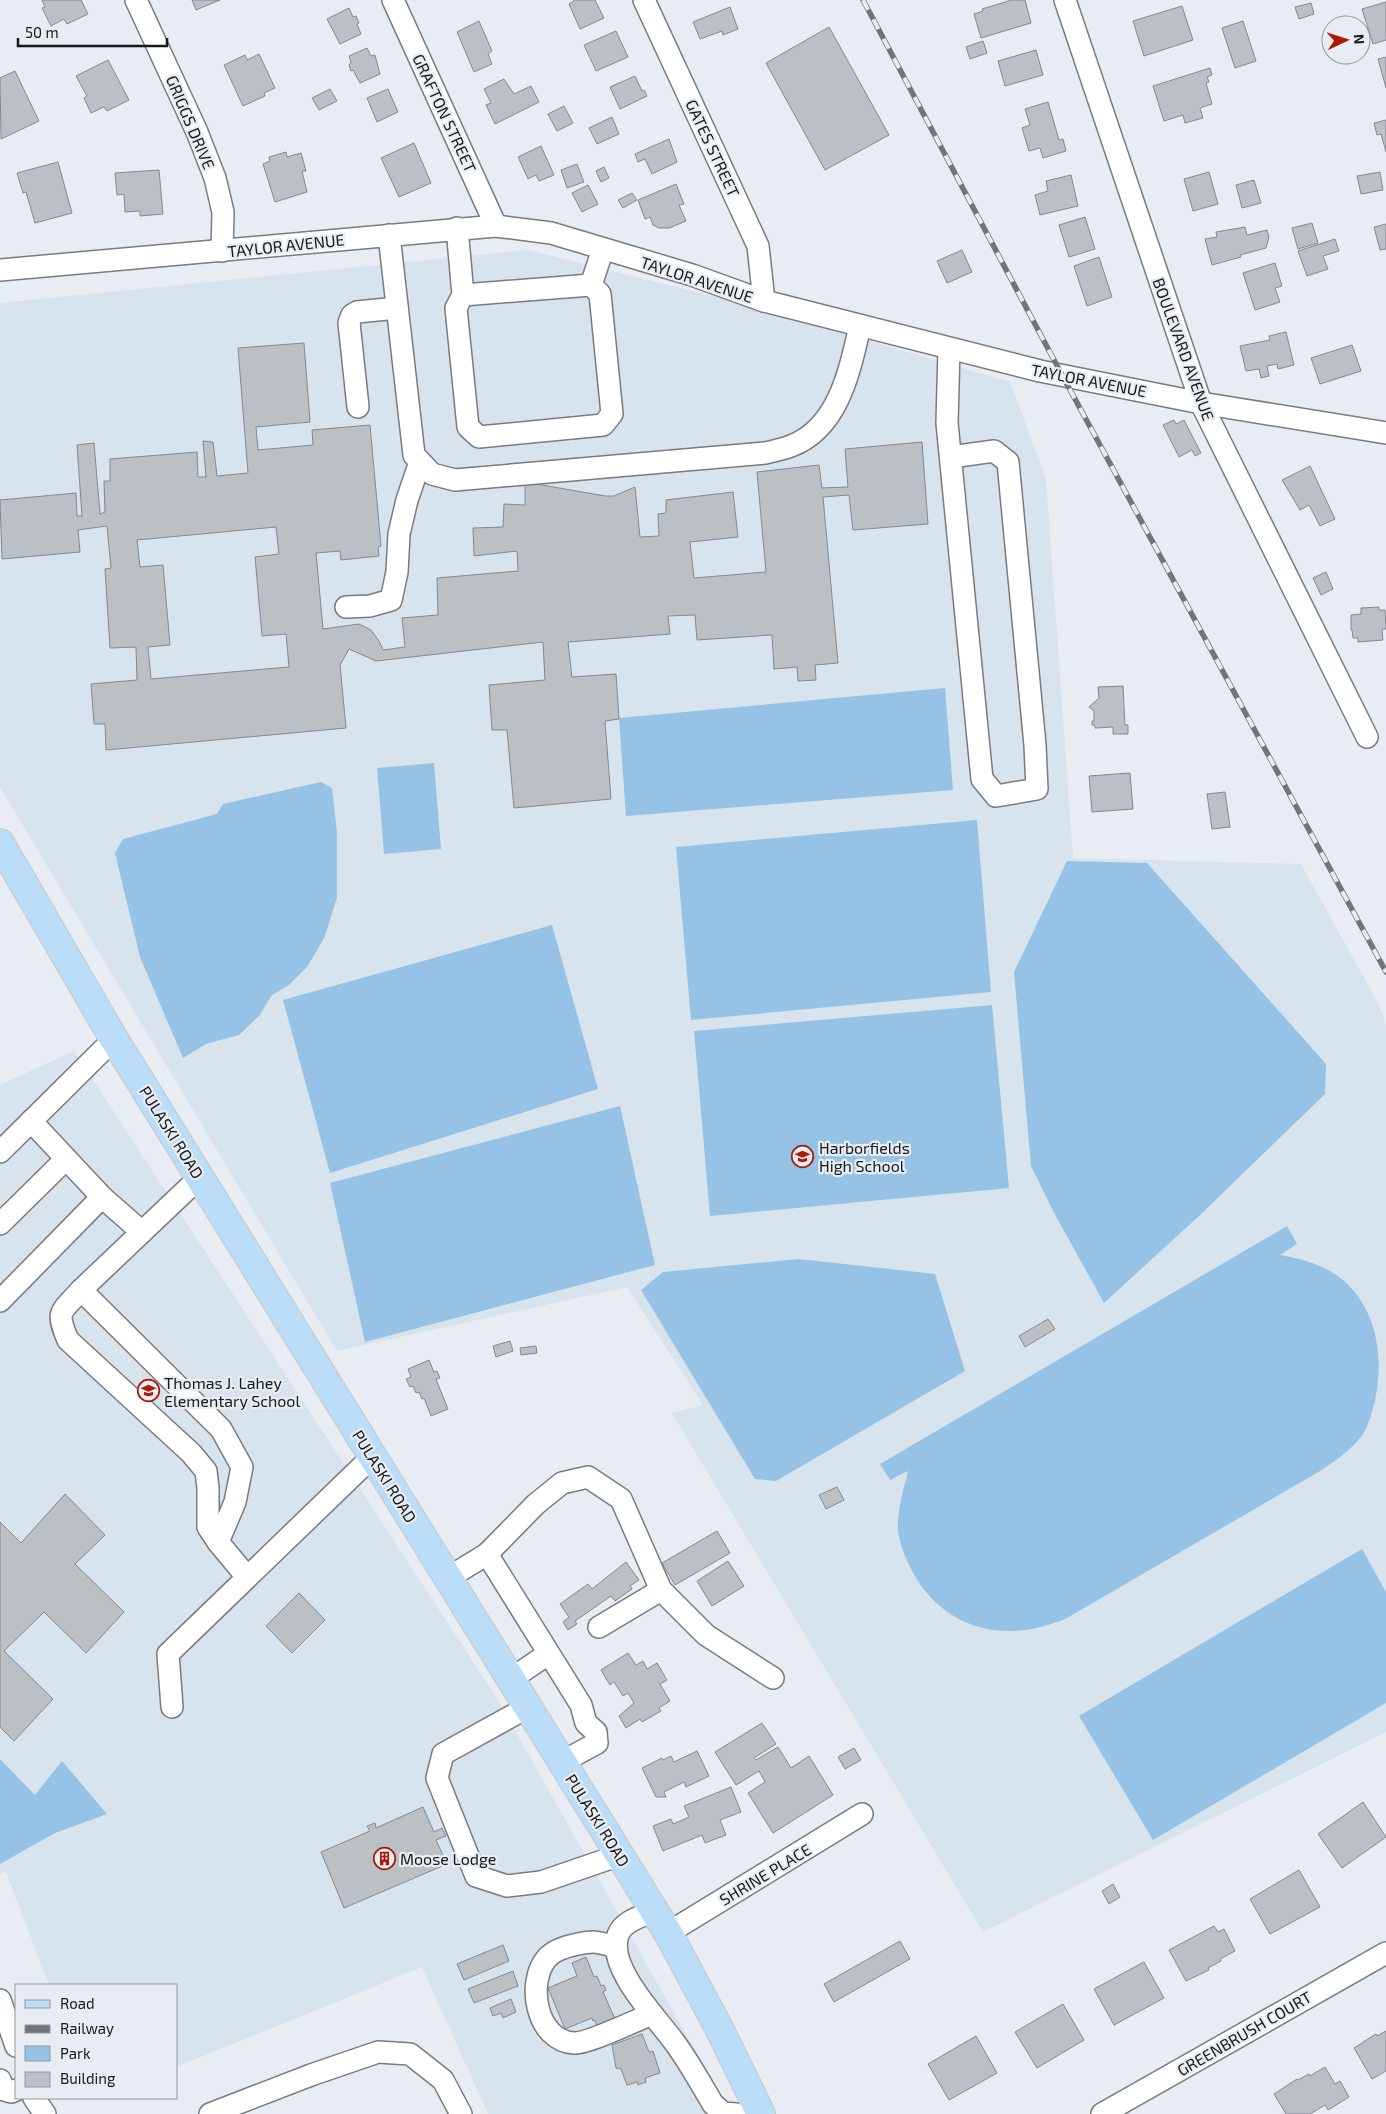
<svg xmlns="http://www.w3.org/2000/svg" width="1386" height="2114" font-family="'Exo 2',sans-serif">
<style>
.built{fill:#d7e3ed}
.green{fill:#96c3e5}
.building{fill:#bbc0c5;stroke:#84898e;fill-rule:evenodd}
.lines{fill:none;stroke-linecap:round;stroke-linejoin:round}
.minor-casing{stroke:#777c80;stroke-width:24}
.major-casing{stroke:#c7c8c8;stroke-width:30}
.minor{stroke:#fff;stroke-width:21}
.major{stroke:#bbddf7;stroke-width:28}
.rail-casing{stroke:#717578;stroke-width:5.5}
.rail{stroke:#e7edf2;stroke-width:4;stroke-dasharray:11;stroke-linecap:butt}
.labels{text-anchor:middle;dominant-baseline:central;stroke-width:4.5;stroke-linejoin:round;paint-order:stroke}
.street-label{font-size:16px;fill:#16181a;stroke:#e7edf2}
.poi-label{font-size:16px;fill:#16181a;stroke:#e7edf2;text-anchor:start}
</style>
<rect width="100%" height="100%" fill="#e7edf2"/>
<g class="built">
<path d="M528,250l208,52 274,80 36,97 27,379 228,6 77,139 8,22v707l-403,200 -311,-519 31,-8 -76,-118 -290,64 -337,-564v-484z"/>
<path d="M74,1051l422,646 235,417h-243l-66,-147 -246,100v-82h-127l-43,-113 -6,2v-789z"/>
</g>
<g class="green">
<path d="M945,688l8,102 -327,26 -7,-98z"/>
<path d="M434,763l7,86 -57,5 -7,-86z"/>
<path d="M321,782l11,6 5,44v65l-12,39 -9,16 -9,15 -18,18 -17,10 -13,21 -20,19 -33,9 -23,14 -43,-101 -25,-104 8,-14 94,-25 6,-10z"/>
<path d="M977,820l14,172 -300,28 -15,-173z"/>
<path d="M1067,861l80,2 179,201 -1,30 -126,122 -95,87 -51,-92 -22,-45 -17,-194z"/>
<path d="M552,925l46,164 -268,84 -47,-173z"/>
<path d="M992,1005l17,183 -299,28 -16,-185z"/>
<path d="M620,1106l35,159 -290,77 -35,-159z"/>
<path d="M1287,1226l10,18 -17,11c22,4 45,10 63,25 43,37 43,104 22,151 -11,17 -28,29 -45,40l-253,147c-56,25 -117,15 -151,-40 -8,-14 -16,-31 -18,-47 -1,-21 5,-39 10,-60l-18,9 -10,-16z"/>
<path d="M799,1259l136,15 30,97 -189,110 -21,-2 -114,-189 22,-18z"/>
<path d="M1362,1549l24,43v111l-233,137 -74,-124z"/>
<path d="M0,1759l35,36 27,-34 45,53 -52,19 -55,31z"/>
</g>
<g class="building">
<path d="M42,0h39l7,14 -21,10 -3,-5 -13,7 -9,-18 3,-1z"/>
<path d="M192,0h28l-24,10z"/>
<path d="M575,0h20l9,18 -24,11 -11,-25z"/>
<path d="M1012,0h13l6,23 -50,15 -7,-24 9,-3 -1,-2z"/>
<path d="M1386,2v38l-13,4 -11,-35z"/>
<path d="M1311,3l3,11 -15,5 -4,-12z"/>
<path d="M1182,6l11,34 -49,16 -11,-35z"/>
<path d="M730,7l8,22 -15,6 -1,-4 -22,8 -7,-17z"/>
<path d="M349,8l4,9 3,-1 3,7 -2,1 4,10 -21,10 -13,-25z"/>
<path d="M479,21l13,30 -4,3 4,10 -18,8 -17,-40z"/>
<path d="M1243,21l13,40 -21,7 -13,-40z"/>
<path d="M829,27l60,108 -64,35 -59,-107z"/>
<path d="M616,31l12,26 -32,14 -12,-26z"/>
<path d="M983,41l4,12 -17,6 -4,-12z"/>
<path d="M367,48l4,8 4,-1 5,19 -20,9 -7,-13 -2,1 -2,-6 2,-3 -2,-6z"/>
<path d="M1036,50l7,25 -38,11 -7,-25z"/>
<path d="M259,54l16,34 -11,5 1,3 -22,10 -19,-41 21,-10 2,5z"/>
<path d="M1386,57v31l-8,-29z"/>
<path d="M108,60l21,40 -22,11 -3,-4 -13,6 -7,-15 3,-2 -11,-20z"/>
<path d="M1210,68l2,7 -5,2 2,5 -3,1 6,21 -12,4 3,10 -18,5 -2,-8 -19,6 -11,-35z"/>
<path d="M15,71l24,50 -38,18 -1,-61z"/>
<path d="M635,76l7,15 2,-1 3,6 -27,13 -10,-22z"/>
<path d="M504,79l10,15 17,-8 8,16 -44,22 -9,-19 5,-2 -7,-14z"/>
<path d="M330,89l7,12 -18,9 -7,-12z"/>
<path d="M388,89l10,23 -21,10 -10,-24z"/>
<path d="M1048,102l11,38 4,-1 3,12 -23,7 -3,-10 -11,3 -7,-23 8,-3 -5,-16z"/>
<path d="M564,106l9,17 -16,8 -9,-17z"/>
<path d="M612,117l7,17 -22,10 -8,-16z"/>
<path d="M1386,120v32l-5,-18 -4,1 -3,-12z"/>
<path d="M669,139l8,23 -25,12 -7,-15 -7,3 -3,-8z"/>
<path d="M414,143l17,40 -32,14 -18,-39z"/>
<path d="M541,146l13,29 -15,6 -3,-6 -8,4 -10,-22z"/>
<path d="M286,152l1,5 14,-4 5,18h-4l5,21 -32,10 -12,-38 7,-3 -1,-4z"/>
<path d="M58,162l14,51 -37,10 -9,-31 -3,1 -6,-20z"/>
<path d="M577,164l7,18 -17,6 -6,-18z"/>
<path d="M604,167l5,11 -8,4 -5,-11z"/>
<path d="M159,170l4,44 -23,2v-5l-15,1 -1,-18 -7,1 -2,-22z"/>
<path d="M1209,172l9,32 -25,7 -9,-32z"/>
<path d="M1380,172l3,18 -22,4 -4,-18z"/>
<path d="M1071,175l7,31 -38,9 -5,-20 13,-4 -2,-10z"/>
<path d="M1254,180l7,23 -19,5 -6,-23z"/>
<path d="M676,184l8,20 -5,1 7,16 -17,7h-10l-6,-3 -3,-8 -5,2 -7,-19z"/>
<path d="M588,185l10,19 -16,8 -10,-19z"/>
<path d="M632,193l5,7 -14,8 -5,-8z"/>
<path d="M1085,217l10,32 -26,8 -10,-32z"/>
<path d="M1312,223l6,20 -20,6 -6,-21z"/>
<path d="M1386,224v25l-6,1 -6,-23z"/>
<path d="M1245,227l2,8 20,-5 2,7 -3,11 -26,7 1,2 -29,8 -7,-26 12,-2 -1,-5z"/>
<path d="M1335,239l4,12 -16,5 5,13 -21,7 -9,-25z"/>
<path d="M962,250l10,22 -25,11 -10,-22z"/>
<path d="M1099,257l13,40 -25,9 -13,-40z"/>
<path d="M1275,263l7,23 -7,2 5,14 -25,8 -12,-37z"/>
<path d="M1286,332l8,33 -16,4 -1,-5 -10,2 2,10 -8,2 -2,-9 -13,2 -6,-25 30,-6 -1,-4z"/>
<path d="M304,343l6,79 -54,5 2,23 55,-5 -1,-15 58,-5 11,121 -3,1 1,9 -38,4 -1,-9 -24,2 7,76 36,-5 12,6 8,11 4,9 22,-3 -3,-29 36,-3 -1,-37 81,-7 -1,-20 -43,5 -1,-28 30,-1 1,-23 21,1v-23l80,14h9l21,-9 5,50 19,-1 -1,-22 8,-1v-13l67,-8 5,45 -48,5 4,36 72,-6 -9,-100 62,-7 3,23 26,-1 -3,-38 77,-7 6,82 -75,6 -4,-35 -26,2 15,166 -23,2 1,15 -18,1 -1,-14 -23,2 -2,-34 -75,5 -2,-25 -27,1 2,18 -102,8 4,35 44,-3 3,45 -14,2 6,78 -97,9 -7,-78h-15l-3,-45 56,-5 -2,-38 -167,19 -27,-12 -9,16 6,63 -240,22 -1,-26h-11l-3,-40 46,-4 -1,-33 -26,1 -5,-79 6,-1 -4,-42 -29,4 2,22 -78,7 -2,-59 76,-7 1,23h5l-5,-71 17,-2 6,71 5,-2 -1,-31h6v-22l87,-7 1,25h8l-3,-36 10,1 4,34 31,-3 -10,-125zM276,527l3,27 -24,3 7,79 24,-2 3,33 -138,12 -3,-32 22,-2 -7,-80 -23,2 -3,-27z"/>
<path d="M1352,345l9,26 -41,13 -9,-26z"/>
<path d="M1174,420l2,4 8,-4 17,33 -6,3 -3,-6 -13,7 -16,-32z"/>
<path d="M1310,466l25,53 -15,7 -11,-21 -9,5 -18,-30z"/>
<path d="M1326,572l7,17 -12,6 -8,-17z"/>
<path d="M1379,607v3h6l1,19h-4l1,11 -25,2v-4h-5l-1,-8h-1v-15l10,-1v-6z"/>
<path d="M1123,686l2,39h3v9h-15v-7l-18,1v-3h-3v-4h2v-10l-5,-4 10,-9 -1,-11z"/>
<path d="M1130,773l3,36 -41,3 -3,-36z"/>
<path d="M1225,792l5,35 -18,2 -5,-35z"/>
<path d="M1048,1319l7,10 -30,18 -6,-11z"/>
<path d="M510,1341l3,10 -17,6 -3,-11z"/>
<path d="M536,1346l1,7 -16,2 -1,-7z"/>
<path d="M429,1360l5,12 3,-1 3,7 -4,1 12,30 -17,7 -7,-18 -2,1 -3,-7 -3,1 -3,-7 -3,1 -4,-8 5,-2 -3,-8z"/>
<path d="M837,1487l7,13 -18,9 -7,-14z"/>
<path d="M65,1494l40,41 -30,29 49,48 -38,41 -42,-41 -40,39 49,48 -39,42 -14,-14v-205l21,21z"/>
<path d="M717,1531l13,22 -55,32 -13,-22z"/>
<path d="M728,1561l16,25 -32,20 -15,-25z"/>
<path d="M626,1562l13,18 -9,6 2,3 -17,12 -4,-5 -36,25 2,3 -9,6 -5,-8 6,-5 -9,-13 28,-20 4,5z"/>
<path d="M299,1593l26,27 -33,33 -26,-27z"/>
<path d="M628,1653l8,12 7,-4 4,8 10,-6 10,17 -7,4 10,17 -11,7 2,3 -19,11 -2,-3 -14,9 -7,-12 15,-13 -6,-10 -5,3 -9,-14 -4,3 -9,-15z"/>
<path d="M762,1723l14,21 -22,14 2,2 22,-13 13,21 18,-12 24,39 -60,38 -25,-40 17,-11 -6,-11 -23,14 -21,-33z"/>
<path d="M854,1748l7,12 -16,9 -7,-12z"/>
<path d="M697,1751l12,25 -23,11 -2,-5 -20,10 2,5h-10l-14,-29 20,-10 1,2 8,-4 3,6z"/>
<path d="M731,1787l10,25 -21,8 6,15 -21,8 -3,-8 -39,16 -10,-25 18,-7 2,5 16,-7 -5,-11z"/>
<path d="M1363,1802l23,35 -44,31 -24,-34z"/>
<path d="M423,1807l11,25 8,-4 4,8 -10,4 11,24 -103,44 -23,-56 49,-21 -3,-5 8,-3 1,5z"/>
<path d="M1299,1870l21,37 -50,27 -20,-35z"/>
<path d="M1113,1884l7,13 -11,7 -7,-13z"/>
<path d="M1214,1926l4,6 6,-3 11,22 -15,8 1,2 -13,7 1,2 -23,11 -17,-31z"/>
<path d="M900,1941l10,18 -76,43 -10,-18z"/>
<path d="M503,1945l6,16 -45,19 -7,-16z"/>
<path d="M586,1957l8,20 3,-1 4,10 3,-1 2,5 -3,2 12,27 -18,8 -2,-7 -2,1 -1,-3 -27,11 -17,-41 29,-12 -5,-13z"/>
<path d="M1144,1962l20,36 -50,27 -20,-36z"/>
<path d="M513,1971l5,15 -44,17 -6,-14z"/>
<path d="M511,1999l5,13 -13,6 -2,-5 -8,3 -3,-8z"/>
<path d="M1063,2004l21,36 -47,28 -22,-36z"/>
<path d="M1386,2031v40l-14,8 -18,-31 22,-14 1,2z"/>
<path d="M642,2034l7,18 4,-1 7,22 -15,5 1,4 -8,3 -1,-3 -10,3 -6,-16 -5,-1 -4,-23z"/>
<path d="M976,2036l21,37 -48,27 -21,-36z"/>
<path d="M1325,2067l10,17 5,-3 9,16 -21,13 -3,-5 -15,9h-24l-12,-20 23,-15 1,1 11,-6 1,2z"/>
</g>
<g class="lines">
<defs>
<g id="minor">
<path d="M136,0l61,132 18,46 8,34 -1,39"/>
<path d="M393,0l103,226"/>
<path d="M644,0l114,246 6,55"/>
<path d="M1065,0l136,403 166,334"/>
<path d="M457,228l6,67 -7,13 12,119 11,10 124,-12 9,-11 -12,-120 -9,-9 -128,10"/>
<path d="M389,235l25,220 18,19 23,6 310,-27c9,-2 18,-4 26,-7 48,-18 59,-77 69,-120"/>
<path d="M0,270l496,-44 55,7 141,42 72,26 276,70 161,32 185,30"/>
<path d="M591,285l12,-36"/>
<path d="M949,349l-2,74 35,356 14,17 41,-7 -2,-44 -27,-283 -14,-11 -43,6"/>
<path d="M358,407l-9,-84 3,-8 5,-3 40,-4"/>
<path d="M346,607l24,-1 21,-6 6,-28 2,-38 8,-34 13,-38"/>
<path d="M31,1121l71,76 40,35"/>
<path d="M0,1152l114,-113"/>
<path d="M200,1177l-119,113 140,139 21,38 -7,35 -17,40 29,35"/>
<path d="M0,1224l66,-65"/>
<path d="M81,1290c-20,23 -26,20 -13,50l123,113 15,18 2,17v39l10,15"/>
<path d="M0,1301l102,-104"/>
<path d="M487,1554l49,-50 26,-21 26,-6 33,22 40,91 45,45 67,43"/>
<path d="M448,1578l39,-24 94,151 5,18 10,9 1,11 -35,19"/>
<path d="M599,1627l62,-37"/>
<path d="M511,1679l37,-25"/>
<path d="M172,1707l-4,-53 205,-198"/>
<path d="M528,1707l-85,47 -6,24 39,98 31,10 34,-4 79,-27"/>
<path d="M655,1911c-13,5 -32,10 -37,24 -12,32 40,84 57,108 14,19 26,41 38,61l10,9 13,1"/>
<path d="M668,1933l194,-119"/>
<path d="M616,1947c-8,-2 -16,-5 -23,-5 -5,0 -10,1 -15,2 -10,2 -24,6 -31,14 -21,24 -11,83 27,85 13,1 63,-23 78,-29"/>
<path d="M0,2000l16,46"/>
<path d="M0,2080l4,10 7,2 5,-2"/>
<path d="M34,2098l11,16"/>
<path d="M210,2114l101,-39 67,-23 32,2 33,26 18,34"/>
<path d="M1102,2114l284,-161"/>
</g>
<path id="major" d="M0,843l114,196 554,894 51,95 42,86"/>
</defs>
<use href="#minor" class="minor-casing"/>
<use href="#major" class="major-casing"/>
<use href="#minor" class="minor"/>
<use href="#major" class="major"/>
<defs>
<path id="rail" d="M863,0l199,375 324,597"/>
</defs>
<use href="#rail" class="rail-casing"/>
<use href="#rail" class="rail"/>
</g>
<defs>
<symbol id="school-ring" viewBox="-11 -11 22 22"><circle r="9.5" fill="#e7edf2" stroke="#aa1a05" stroke-width="1.5"/><path d="M0-5L7-2L0 1L-7-2ZM-4 1L0 2.5L4 1V4Q0 6-4 4Z" fill="#aa1a05"/></symbol>
<symbol id="building-ring" viewBox="-11 -11 22 22"><circle r="9.5" fill="#e7edf2" stroke="#aa1a05" stroke-width="1.5"/><path d="M-4-6H4V6H1V3H-1V6H-4ZM-2.5-4.3h1.7v1.8h-1.7ZM.8-4.3h1.7v1.8H.8ZM-2.5-1h1.7V.8h-1.7ZM.8-1h1.7V.8H.8Z" fill="#aa1a05"/></symbol>
</defs>
<g fill-rule="evenodd">
<use href="#school-ring" x="790" y="1144" width="25" height="25"/>
<use href="#school-ring" x="136" y="1378" width="25" height="25"/>
<use href="#building-ring" x="372" y="1846" width="25" height="25"/>
</g>
<g class="labels">
<g class="street-label">
<text transform="translate(445 113) rotate(65)">GRAFTON STREET</text>
<text transform="translate(191 122) rotate(67)">GRIGGS DRIVE</text>
<text transform="translate(713 148) rotate(65)">GATES STREET</text>
<text transform="translate(286 245) rotate(-6)">TAYLOR AVENUE</text>
<text transform="translate(697 279) rotate(18)">TAYLOR AVENUE</text>
<text transform="translate(1184 349) rotate(70)">BOULEVARD AVENUE</text>
<text transform="translate(1089 380) rotate(11)">TAYLOR AVENUE</text>
<text transform="translate(172 1132) rotate(58)">PULASKI ROAD</text>
<text transform="translate(385 1476) rotate(58)">PULASKI ROAD</text>
<text transform="translate(598 1820) rotate(58)">PULASKI ROAD</text>
<text transform="translate(765 1874) rotate(-31)">SHRINE PLACE</text>
<text transform="translate(1244 2033) rotate(-30)">GREENBRUSH COURT</text>
</g>
<g class="poi-label">
<text x="819" y="1147">Harborfields<tspan x="819" dy="18">High School</tspan></text>
<text x="164" y="1382">Thomas J. Lahey<tspan x="164" dy="18">Elementary School</tspan></text>
<text x="400" y="1858">Moose Lodge</text>
</g>
</g>
<rect x="15" y="1984" width="162" height="115" fill="#e7edf2" stroke="#93989c"/>
<rect x="25" y="2000" width="25" height="8" fill="#bbddf7" stroke="#93989c"/>
<text x="60" y="2009" font-size="15" fill="#16181a">Road</text>
<rect x="25" y="2025" width="25" height="8" fill="#717578" stroke="#93989c"/>
<text x="60" y="2034" font-size="15" fill="#16181a">Railway</text>
<rect x="25" y="2046" width="25" height="15" fill="#96c3e5" stroke="#93989c"/>
<text x="60" y="2059" font-size="15" fill="#16181a">Park</text>
<rect x="25" y="2072" width="25" height="15" fill="#bbc0c5" stroke="#93989c"/>
<text x="60" y="2084" font-size="15" fill="#16181a">Building</text>
<g transform="translate(1346 40) rotate(86)"><circle r="24" fill="#e7edf2" stroke="#93989c"/>
<path d="M0-4L9 19L0 12L-9 19Z" fill="#aa1a05"/>
<text y="-8" font-size="14" font-weight="bold" text-anchor="middle" fill="#16181a">N</text>
</g>
<path d="M18 38v8h149v-8" fill="none" stroke="#16181a" stroke-width="2.5"/>
<text x="25" y="38" font-size="15" fill="#16181a" stroke="#e7edf2" stroke-width="4" paint-order="stroke">50 m</text>
</svg>
